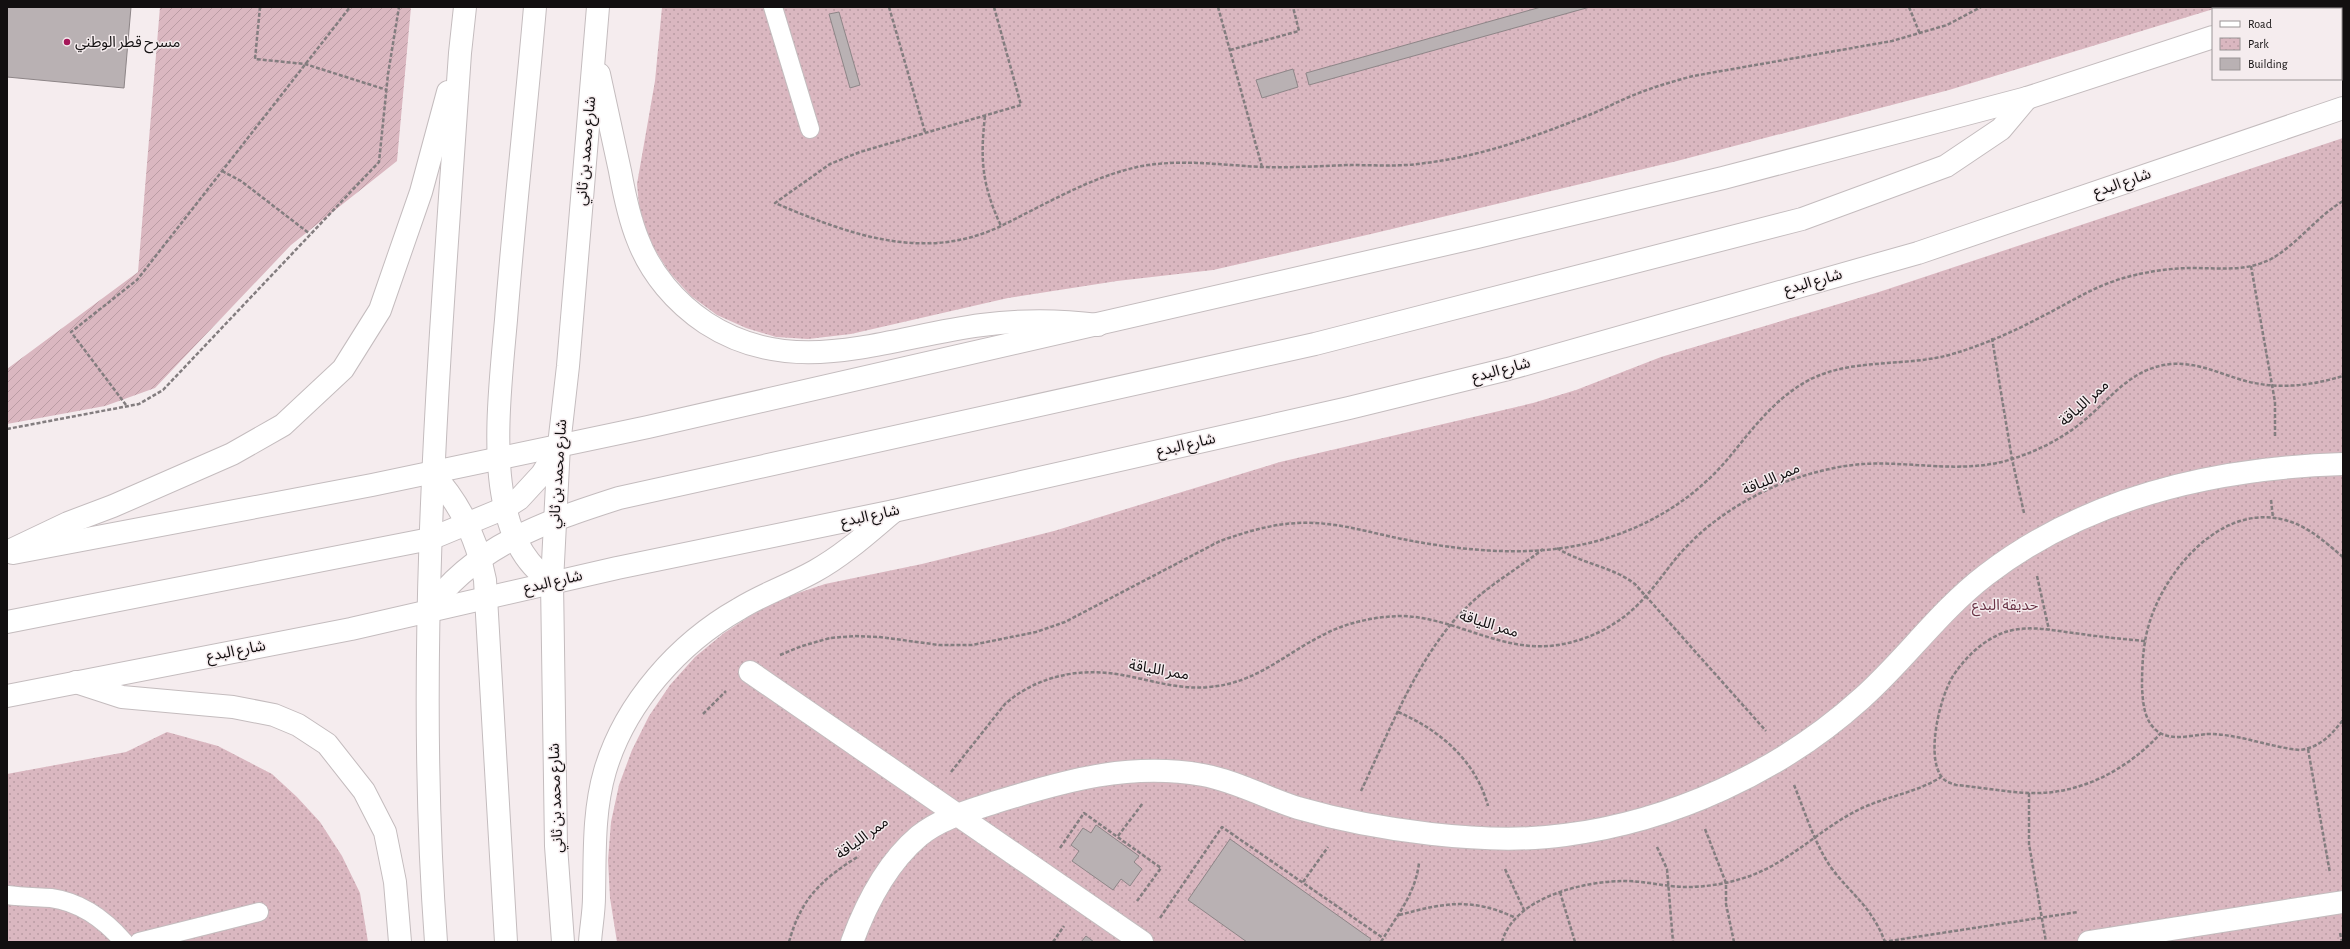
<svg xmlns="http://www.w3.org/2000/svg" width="2350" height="949" font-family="'Alegreya Sans','Noto Sans Arabic',sans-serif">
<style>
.park{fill:url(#park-dots)}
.garden{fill:url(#garden-furrows)}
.building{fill:#b9b1b3;stroke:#8d8587}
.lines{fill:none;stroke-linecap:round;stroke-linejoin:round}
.service-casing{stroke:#c4bcbe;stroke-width:20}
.pedestrian-casing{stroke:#c4bcbe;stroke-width:24}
.secondary-casing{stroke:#c4bcbe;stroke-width:24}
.primary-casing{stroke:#c4bcbe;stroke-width:24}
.path{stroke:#837d7f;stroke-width:2.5;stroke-dasharray:4 2;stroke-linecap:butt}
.service{stroke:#fff;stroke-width:18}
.pedestrian{stroke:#fff;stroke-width:22}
.secondary{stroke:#fff;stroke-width:22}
.primary{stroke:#fff;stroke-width:22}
.poi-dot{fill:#a51759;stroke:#f5ecee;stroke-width:1.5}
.labels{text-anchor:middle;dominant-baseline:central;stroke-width:3;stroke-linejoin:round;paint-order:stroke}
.poi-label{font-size:15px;fill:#120f10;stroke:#f5ecee;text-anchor:start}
.street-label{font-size:15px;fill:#120f10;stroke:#f5ecee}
.park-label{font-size:15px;fill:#6c3648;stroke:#f5ecee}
</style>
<defs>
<pattern id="park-dots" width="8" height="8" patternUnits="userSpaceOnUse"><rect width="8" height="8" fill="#dab7c0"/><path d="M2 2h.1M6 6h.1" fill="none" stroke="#ba9ca4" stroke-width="1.8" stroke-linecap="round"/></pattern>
<pattern id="garden-furrows" width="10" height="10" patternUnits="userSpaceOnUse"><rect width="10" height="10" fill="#dab7c0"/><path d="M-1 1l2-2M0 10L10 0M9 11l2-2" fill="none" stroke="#ba9ca4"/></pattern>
</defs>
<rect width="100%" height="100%" fill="#f5ecee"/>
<g class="park">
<path d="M662,7h1558l-271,83 -272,71 -306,73 -158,36 -96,11 -109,17 -157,36 -43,5 -32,-2 -30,-9 -29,-13 -26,-19 -22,-24 -17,-27 -12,-30 -3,-31 18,-103z"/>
<path d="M2343,138v804h-1726l-7,-44 -2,-38 3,-38 8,-37 13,-35 17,-34 21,-31 25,-28 29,-24 32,-21 33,-16 36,-12 97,-20 132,-33 226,-69 253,-59 43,-13 85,-33 218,-65z"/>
<path d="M167,732l51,14 54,28 25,23 23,25 22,34 18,37 8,49h-361v-168l119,-22z"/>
</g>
<path class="garden" d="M160,7h251l-14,154 -106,84 -136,143 -50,18 -98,18v-55l131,-97z"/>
<g class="building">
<path d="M7,7h124l-7,81 -117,-11z"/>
<path d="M1541,7h49l-281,78 -3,-12z"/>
<path d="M839,12l21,73 -10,3 -21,-74z"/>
<path d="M1293,69l5,18 -36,11 -6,-18z"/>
<path d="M1096,825l43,31 -5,6 8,7 -12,17 -9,-7 -8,11 -41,-29 7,-10 -8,-6 12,-17 8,5z"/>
<path d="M1230,839l141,100 -2,3h-122l-59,-42z"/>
<path d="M1086,936l8,6h-13z"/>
</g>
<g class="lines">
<defs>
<g id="service">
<path d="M773,7l37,122"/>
<path d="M7,895c15,2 29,2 44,3 29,4 54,22 73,44"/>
<path d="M139,942l120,-30"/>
</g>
<g id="pedestrian">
<path d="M750,672l392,270"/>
<path d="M852,942c14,-38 35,-79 67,-106 22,-18 50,-25 77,-34 68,-21 133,-40 207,-27 33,6 63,23 95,33 76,22 189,38 267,27 108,-14 215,-63 296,-136 44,-39 78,-88 125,-124 103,-79 230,-107 357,-111"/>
<path d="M2089,942l254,-40"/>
</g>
<g id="secondary">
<path d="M2300,9l6,-2"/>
<path d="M13,553l359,-68 276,-58 829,-190 246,-59 304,-80 186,-61"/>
<path d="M7,696l344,-67 266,-61 277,-57 455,-103 159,-39 410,-116 425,-145"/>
</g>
<g id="primary">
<path d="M535,7c-9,105 -21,209 -29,313 -5,56 -14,133 -1,187 7,31 20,58 47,75"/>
<path d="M599,74c7,32 14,64 21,97 4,22 9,47 18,69 13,34 38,63 68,83 89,58 181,14 276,2 38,-5 77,-5 116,0"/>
<path d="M432,473c28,30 45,65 53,107l21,362"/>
<path d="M7,552l61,-29 45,-17 119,-52 51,-29 60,-56 37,-59 41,-118 27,-100"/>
<path d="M428,611c45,-65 119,-90 191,-113l696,-154 487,-125 144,-53 55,-37 26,-31"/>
<path d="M7,622l423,-83 75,-31 14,-9 23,-25 16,-26"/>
<path d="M76,682l46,15 111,10 41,8 24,10 29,19 37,47 21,41 10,50 5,60"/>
<path d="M436,942c-22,-297 4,-593 24,-889l5,-46"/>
<path d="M563,942l-7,-96 -4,-264 7,-137 9,-79 30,-359"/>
<path d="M590,942c1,-15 4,-30 4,-45 1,-42 -1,-85 11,-126 20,-68 74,-128 134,-162 24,-15 51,-24 76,-38 29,-16 54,-39 79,-60"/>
</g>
</defs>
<use href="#service" class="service-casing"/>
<use href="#pedestrian" class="pedestrian-casing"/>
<use href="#secondary" class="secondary-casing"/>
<use href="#primary" class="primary-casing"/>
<g class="path">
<path d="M260,7l-5,52 50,5 82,26"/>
<path d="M889,7l36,125"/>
<path d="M994,7l27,98 -161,47 -30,12 -55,39c73,31 149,60 226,23 45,-22 91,-50 141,-60 41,-7 79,-1 120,1 28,1 57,-1 86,-2 25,0 52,2 77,-2 59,-7 114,-28 169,-50 12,-5 23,-11 35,-16 21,-9 42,-15 64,-21l199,-35 55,-16 34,-18"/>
<path d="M1218,7l44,160"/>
<path d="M1909,7l11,27"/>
<path d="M1230,50l69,-19 -6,-24"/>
<path d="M985,116c-5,44 -3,69 16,110"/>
<path d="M222,171l19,10 69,53"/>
<path d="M2251,266l24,136v36"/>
<path d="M1992,338l20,121 12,54"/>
<path d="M126,405l-55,-73 66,-52 213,-273"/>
<path d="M7,429l132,-25 24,-14 216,-228 9,-88 11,-67"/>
<path d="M2271,500l2,18"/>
<path d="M1557,548c25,16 54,18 78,36l131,147"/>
<path d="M2343,557c-18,-15 -35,-31 -58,-37 -63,-17 -118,48 -135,101 -7,21 -8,44 -8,66 1,17 2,36 18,46 15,8 32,2 48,1 32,0 60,13 92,16 21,-3 31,-15 43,-30"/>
<path d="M2037,576l12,54"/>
<path d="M2145,641c-22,-2 -43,-4 -64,-7 -27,-3 -55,-11 -81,0 -20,9 -35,24 -47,42 -13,21 -27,78 -12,100 3,5 9,7 15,9 24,2 48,7 73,8 51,2 98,-23 132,-60"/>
<path d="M780,655l22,-9 28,-8 25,-2 25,1 59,8h33l64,-13 29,-10 155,-81c26,-9 51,-17 78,-18 36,-2 69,9 104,16 56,11 121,18 178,6 59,-12 113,-43 151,-90 24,-29 45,-58 80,-76 45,-22 97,-11 145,-26 29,-9 59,-22 85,-36 32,-16 54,-32 90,-41 20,-5 41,-8 61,-8 28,0 53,4 79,-9 27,-15 45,-42 72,-58"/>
<path d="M1398,712c42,18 78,49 90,94"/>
<path d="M703,714l23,-23"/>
<path d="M2308,749l22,124"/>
<path d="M951,772l54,-68c32,-28 75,-37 117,-29 29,5 56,15 87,12 47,-4 73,-31 112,-51 24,-13 51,-19 78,-20 52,0 97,34 150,30 36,-3 72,-21 96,-49 15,-16 26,-35 42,-51 27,-28 61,-49 98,-64 25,-9 51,-16 78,-18 49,-3 98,10 146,-4 26,-8 51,-20 72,-37 30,-24 49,-55 90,-59 26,-2 47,9 71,16 34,10 68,6 101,-4"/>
<path d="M1794,785c11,27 20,57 36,81 21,29 41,39 55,76"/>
<path d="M1361,791c29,-61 59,-141 109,-187 22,-21 49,-36 73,-55"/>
<path d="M2029,793v51l17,98"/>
<path d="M1705,829l21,54v21l8,38"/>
<path d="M1118,836l25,-33"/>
<path d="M1657,847l10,22 6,73"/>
<path d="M1060,848l24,-35 77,55 -24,33"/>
<path d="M1505,869l19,41"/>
<path d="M1303,882l25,-35"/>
<path d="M1560,892l15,50"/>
<path d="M1399,915c45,-12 72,-18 117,3"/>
<path d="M1160,918l62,-91 161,111"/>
<path d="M2340,933l2,9"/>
<path d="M789,942c12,-44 33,-63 70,-86"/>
<path d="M1053,942l11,-16"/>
<path d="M1381,942c16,-27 34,-47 38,-79"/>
<path d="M1502,942c12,-45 83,-61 122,-61 22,0 42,6 63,6 21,0 43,-4 63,-11 41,-15 71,-48 110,-67 27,-13 56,-16 81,-32"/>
<path d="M1883,942l195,-30"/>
</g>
<use href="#service" class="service"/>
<use href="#pedestrian" class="pedestrian"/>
<use href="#secondary" class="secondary"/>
<use href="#primary" class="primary"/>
</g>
<circle class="poi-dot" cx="67" cy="42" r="4"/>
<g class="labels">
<g class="poi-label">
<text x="75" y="42">مسرح قطر الوطني</text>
</g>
<g class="street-label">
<text transform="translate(586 151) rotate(-85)">شارع محمد بن ثاني</text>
<text transform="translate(2122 183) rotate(-19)">شارع البدع</text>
<text transform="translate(1813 282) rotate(-16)">شارع البدع</text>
<text transform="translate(1501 370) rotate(-15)">شارع البدع</text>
<text transform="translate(2084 403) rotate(-42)">ممر اللياقة</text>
<text transform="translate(1186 445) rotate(-13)">شارع البدع</text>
<text transform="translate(558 474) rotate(-86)">شارع محمد بن ثاني</text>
<text transform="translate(1771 479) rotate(-23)">ممر اللياقة</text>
<text transform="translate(870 516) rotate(-12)">شارع البدع</text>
<text transform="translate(553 582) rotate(-13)">شارع البدع</text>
<text transform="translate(1489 624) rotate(17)">ممر اللياقة</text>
<text transform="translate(236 651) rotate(-11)">شارع البدع</text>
<text transform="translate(1159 670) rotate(10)">ممر اللياقة</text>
<text transform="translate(556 798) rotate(-92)">شارع محمد بن ثاني</text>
<text transform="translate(862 838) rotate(-36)">ممر اللياقة</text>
</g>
<g class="park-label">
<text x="2005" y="605">حديقة البدع</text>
</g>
</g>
<rect width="2350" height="949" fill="none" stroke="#120f10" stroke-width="16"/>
<rect x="2212" y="8" width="130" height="72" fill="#f5ecee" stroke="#9a9495"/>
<rect x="2220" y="21" width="20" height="6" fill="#ffffff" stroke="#9a9495"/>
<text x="2248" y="28" font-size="12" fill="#120f10">Road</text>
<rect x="2220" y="38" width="20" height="12" fill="url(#park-dots)" stroke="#9a9495"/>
<text x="2248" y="48" font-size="12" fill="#120f10">Park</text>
<rect x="2220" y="58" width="20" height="12" fill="#b9b1b3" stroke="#9a9495"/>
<text x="2248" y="68" font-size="12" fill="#120f10">Building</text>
</svg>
